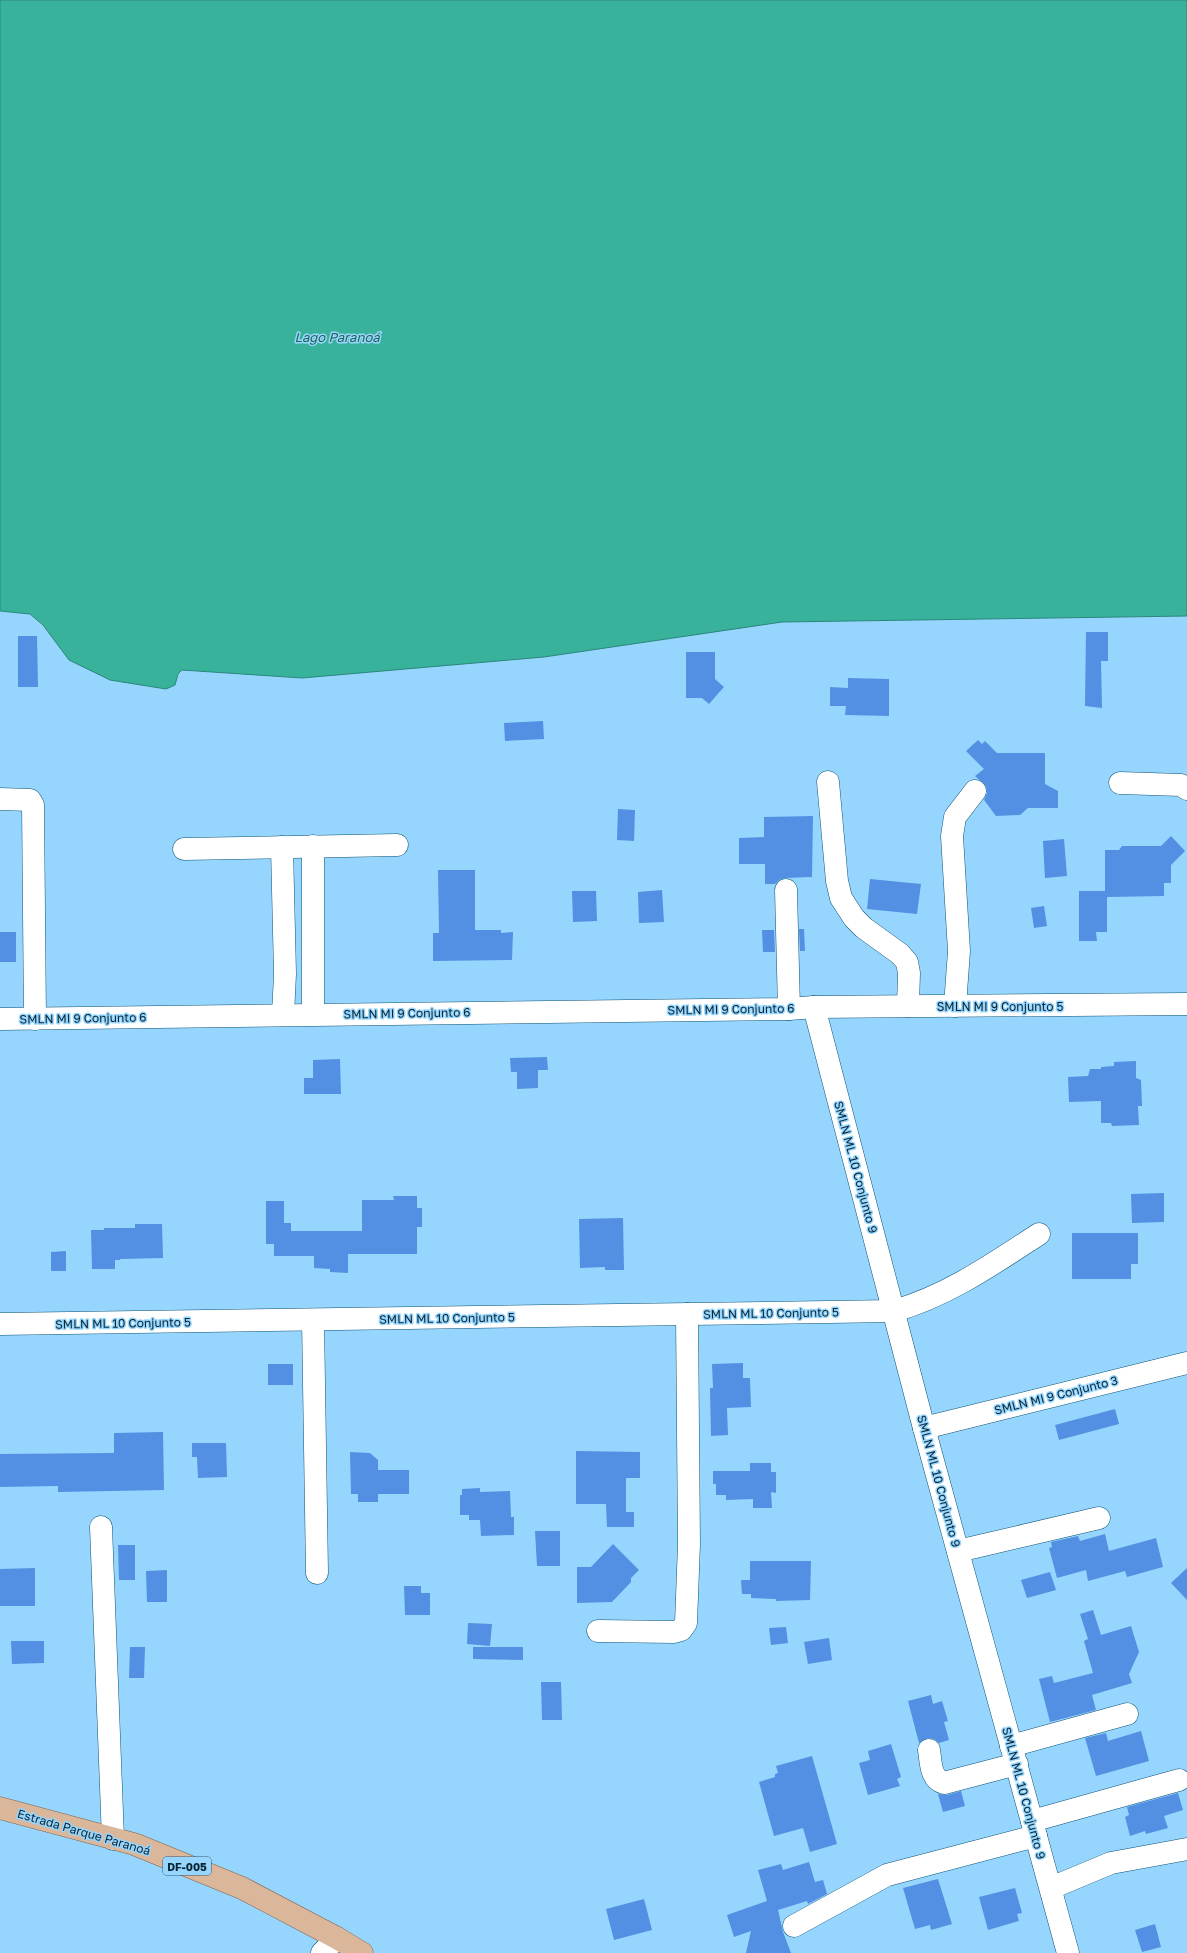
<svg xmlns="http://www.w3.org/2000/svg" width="1187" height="1953" font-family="'Golos Text',sans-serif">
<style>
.water{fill:#38b29b;stroke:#2a877c}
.building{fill:#538fe2}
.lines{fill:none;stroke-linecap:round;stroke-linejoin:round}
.minor-casing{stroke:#0e5376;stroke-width:23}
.major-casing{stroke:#81634b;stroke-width:23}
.minor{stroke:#fff;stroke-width:22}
.major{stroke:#dab69b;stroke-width:22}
.labels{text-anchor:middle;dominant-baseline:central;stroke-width:3;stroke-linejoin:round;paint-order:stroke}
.shield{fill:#96d6fe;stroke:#335970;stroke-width:1}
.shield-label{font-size:11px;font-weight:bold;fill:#092433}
.street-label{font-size:12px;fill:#092433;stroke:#96d6fe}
.water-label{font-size:13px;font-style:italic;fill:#226255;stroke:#96d6fe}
</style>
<rect width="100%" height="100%" fill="#96d6fe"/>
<path class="water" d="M0,0h1187v616l-405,6 -238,35 -242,21 -120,-8 -4,4 -3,11 -9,4 -56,-9 -41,-20 -26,-35 -13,-11 -30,-3z"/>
<g class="building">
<path d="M1086,632h22v29h-7l1,47 -17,-2z"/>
<path d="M18,636h19l1,51h-20z"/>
<path d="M686,652h29v27l9,8 -15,17 -7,-6h-16z"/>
<path d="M848,678l41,1v37l-44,-1 1,-9h-16v-19l18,1z"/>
<path d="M543,721l1,18 -39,2 -1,-18z"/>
<path d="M978,740l4,4 3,-3 12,12h48v31l13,7v17h-30l-8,7 -24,1 -12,-16 3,-7 -1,-7 -11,-10 9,-7 -18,-18z"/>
<path d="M618,809l17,1 -1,31 -17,-1z"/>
<path d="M813,816l-1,61 -27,1 -6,2 -4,4h-10v-20h-26v-26l25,-1v-20z"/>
<path d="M1171,836l14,15 -14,14v18h-7v13l-57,1v35h-11l1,9h-18v-50h26v-41h14l3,-4h39z"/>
<path d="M1064,839l3,37 -22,2 -2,-37z"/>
<path d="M438,870h37v60h26v3l12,-1 -1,28 -79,1v-28h6z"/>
<path d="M870,879l51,5 -4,30 -50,-5z"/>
<path d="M662,890l2,32 -25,1 -1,-31z"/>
<path d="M572,891h24l1,30 -24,1z"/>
<path d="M1044,906l3,20 -13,2 -3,-20z"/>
<path d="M799,929h5l1,22h-5z"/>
<path d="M762,930h12l1,22h-12z"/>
<rect x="0" y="932" width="16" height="30"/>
<path d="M547,1057l1,13h-10v18l-21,1v-17h-6l-1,-14z"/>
<path d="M340,1059l1,35h-37v-16h9v-18z"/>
<path d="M1136,1061v17l5,2 1,26h-4l1,19 -27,1 -1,-3h-10v-22l-32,1 -1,-25 20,-1 2,-7h11v-2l13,-1v-4z"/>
<path d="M1164,1193v29l-32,1 -1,-29z"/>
<path d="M393,1196h24v12h5v19h-5v27h-69v19l-18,-1v-3l-16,-1v-12h-40v-12h-8v-43h18v22h7v8h71v-31h32z"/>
<path d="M623,1218l1,52h-19v-3l-25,1 -1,-49z"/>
<path d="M135,1224h27l1,34 -43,1v1h-5v9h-23l-1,-39h13v-2h31z"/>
<path d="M1072,1233h66v31h-7v15h-59z"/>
<path d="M66,1251v20h-15v-19z"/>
<path d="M743,1363v15h7l1,29 -24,1 1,27 -17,1 -1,-48h3l-1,-24z"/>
<rect x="268" y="1364" width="25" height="21"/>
<path d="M1115,1409l4,15 -60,16 -4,-15z"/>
<path d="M163,1432l1,58 -106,2v-6l-58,1v-33l114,-1v-20z"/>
<path d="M192,1443h34l1,34 -29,1 -1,-21h-5z"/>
<path d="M576,1451l64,1v26h-14v34h8v15h-27l-1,-23h-30z"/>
<path d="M350,1452l20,1 8,7v10h31v24h-31v8h-20v-8h-7z"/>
<path d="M750,1463h21v9h5v21l-5,-1 1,16h-19v-9l-27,1v-5h-10v-11h-3v-13h37z"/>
<path d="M480,1488v4l30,-1 1,26h3v18l-33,1 -1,-16h-11v-5h-9v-20h2v-6z"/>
<path d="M535,1531h25v35h-23z"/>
<path d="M1105,1534l4,17 47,-13 7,29 -36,10 -2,-6 -37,10 -2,-11 -29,8 -8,-30 3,-1 -1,-5 27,-6 2,5z"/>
<path d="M613,1544l26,26 -8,8v4l-19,20 -35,1v-36h14z"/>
<path d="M118,1545h17v35h-16z"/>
<path d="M750,1561h61l-1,39 -34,1v-2l-25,-1v-4h-9l-1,-14h9z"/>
<path d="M35,1568v38h-35v-37z"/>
<path d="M1187,1568v32l-16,-17z"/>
<path d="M167,1570v32h-20l-1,-31z"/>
<path d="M1050,1572l6,18 -29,8 -6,-18z"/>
<path d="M404,1586h17v7h9v22h-25z"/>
<path d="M1093,1610l8,25 30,-9 8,26 -10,22 3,9 -40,12 4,15 -46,12 -11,-43 13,-3 2,7 39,-10 -9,-32 4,-2 -8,-25z"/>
<path d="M468,1623l24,1 -2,22 -23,-2z"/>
<path d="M786,1627l2,16 -17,2 -2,-17z"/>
<path d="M829,1638l3,22 -24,4 -4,-22z"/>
<path d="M11,1641h33v22l-32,1z"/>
<path d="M130,1647h15l-1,31h-15z"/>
<path d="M473,1647h50v13l-50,-1z"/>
<path d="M541,1682h20l1,38h-20z"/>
<path d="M931,1695l2,9 9,-3 6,20 -4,1 5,18 -10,3 -5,-4 -6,-1 -9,5 -11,-42z"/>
<path d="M1141,1731l8,30 -53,15 -11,-38 21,-5 2,8z"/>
<path d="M891,1744l10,33 -4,2 3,7 -32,9 -9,-32 11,-3 -2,-9z"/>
<path d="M812,1756l25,88 -27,8 -7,-24 -29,8 -15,-54 16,-5v-3l3,-1 -2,-7z"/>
<path d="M961,1791l4,15 -22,6 -5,-18 9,1z"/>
<path d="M1178,1793l5,17 -19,6 4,12 -22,6 -1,-3 -15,5 -5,-19 4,-2 -2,-8z"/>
<path d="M809,1862l6,20 8,-2 4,14 -19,10 -1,-3 -29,9 5,22 8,21h-45l5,-22 -17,6 -7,-22 40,-14 -9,-31 23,-6 2,6z"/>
<path d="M938,1879l14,45 -21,6 -1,-5 -15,4 -12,-41z"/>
<path d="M1015,1888l7,25 -5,1 2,7 -31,9 -9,-33z"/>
<path d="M644,1899l8,31 -38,10 -8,-31z"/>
<path d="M1155,1924l6,23 -19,5 -7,-22z"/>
</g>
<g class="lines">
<defs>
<g id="minor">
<path d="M828,782l9,99 4,17 13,20 10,10 36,26 7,8 2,11 -1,33"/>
<path d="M1120,783l61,2 6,4"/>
<path d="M0,799l30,1 3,5 2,214"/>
<path d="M282,847l3,127 -2,41"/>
<path d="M184,849l213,-4"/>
<path d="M786,890l3,119"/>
<path d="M955,1006l4,-55 -7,-115 3,-19 20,-26"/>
<path d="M814,1007l110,421 144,525"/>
<path d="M313,1014v-168"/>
<path d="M0,1019l789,-10 25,-2 373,-3"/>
<path d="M313,1320l4,253"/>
<path d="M0,1324l894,-13c53,-15 99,-47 145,-77"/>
<path d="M924,1428l263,-65"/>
<path d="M101,1527l12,312"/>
<path d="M958,1551l141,-33"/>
<path d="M598,1631l76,1 7,-2 5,-7 3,-79 -2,-230"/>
<path d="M1011,1746l116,-32"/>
<path d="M929,1750c2,12 1,29 15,33l73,-19"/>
<path d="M1032,1821l147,-41"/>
<path d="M1051,1888l60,-25 76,-14"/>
<path d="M794,1926l93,-51 149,-39"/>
<path d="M322,1953l15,-15"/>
</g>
<path id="major" d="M0,1808l134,36 108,44 95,50 25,15"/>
</defs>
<use href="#minor" class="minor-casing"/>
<use href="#major" class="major-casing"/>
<use href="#minor" class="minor"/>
<use href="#major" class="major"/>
</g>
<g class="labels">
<rect class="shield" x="163" y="1857" width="48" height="18" rx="3"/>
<g class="shield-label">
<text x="187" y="1866">DF-005</text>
</g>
<g class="street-label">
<text x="1000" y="1006">SMLN MI 9 Conjunto 5</text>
<text transform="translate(731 1009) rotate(-1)">SMLN MI 9 Conjunto 6</text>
<text transform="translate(407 1013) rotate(-1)">SMLN MI 9 Conjunto 6</text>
<text transform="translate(83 1018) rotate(-1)">SMLN MI 9 Conjunto 6</text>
<text transform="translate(856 1167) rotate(75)">SMLN ML 10 Conjunto 9</text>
<text transform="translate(771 1313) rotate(-1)">SMLN ML 10 Conjunto 5</text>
<text transform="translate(447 1318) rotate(-1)">SMLN ML 10 Conjunto 5</text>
<text transform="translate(123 1323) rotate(-1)">SMLN ML 10 Conjunto 5</text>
<text transform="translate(1056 1395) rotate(-14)">SMLN MI 9 Conjunto 3</text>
<text transform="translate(939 1481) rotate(75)">SMLN ML 10 Conjunto 9</text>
<text transform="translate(1024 1793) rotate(75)">SMLN ML 10 Conjunto 9</text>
<text transform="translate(84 1832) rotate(16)">Estrada Parque Paranoá</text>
</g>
<g class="water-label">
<text x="337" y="337">Lago Paranoá</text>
</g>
</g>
</svg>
